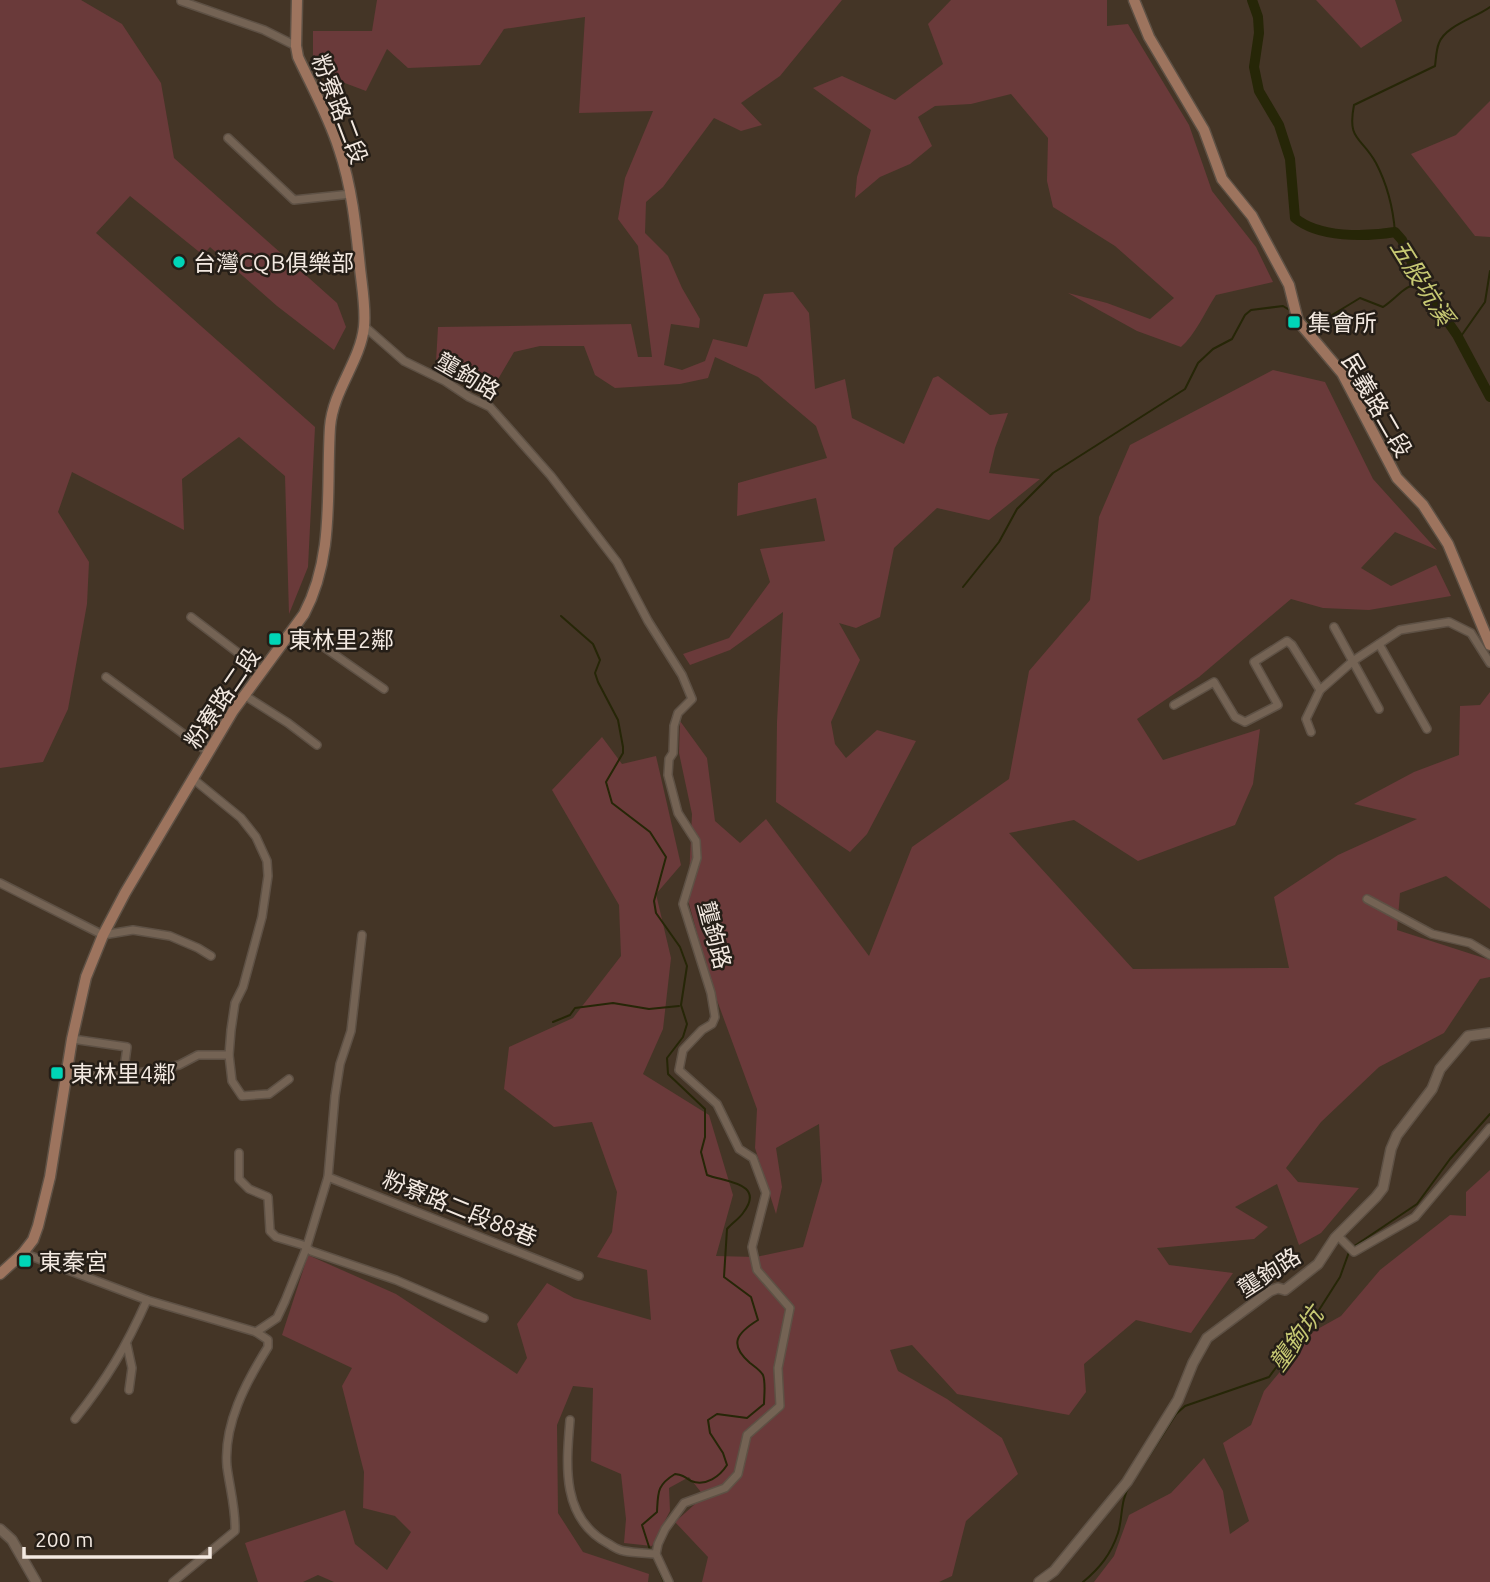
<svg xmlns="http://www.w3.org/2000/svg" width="1490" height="1582" font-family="Ubuntu,'Noto Sans TC',sans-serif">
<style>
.green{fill:#6a3a3a}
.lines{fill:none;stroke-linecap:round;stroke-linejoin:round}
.stream{stroke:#262607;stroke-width:2}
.river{stroke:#262607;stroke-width:10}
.minor-casing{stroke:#5e5145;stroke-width:10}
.tertiary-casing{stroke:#5e5145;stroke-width:12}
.secondary-casing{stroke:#5e5145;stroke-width:13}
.minor{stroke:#746354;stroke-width:7}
.tertiary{stroke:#746354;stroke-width:9}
.secondary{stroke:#9d745e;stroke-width:10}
.poi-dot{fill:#00d5b7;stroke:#251e17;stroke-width:2.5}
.labels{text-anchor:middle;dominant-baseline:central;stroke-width:5;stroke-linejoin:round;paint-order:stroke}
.street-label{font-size:23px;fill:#f3e9e1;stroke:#251e17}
.poi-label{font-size:23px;fill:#f3e9e1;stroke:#251e17;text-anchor:start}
.water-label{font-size:24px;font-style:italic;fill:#c7c973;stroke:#251e17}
</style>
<rect width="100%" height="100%" fill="#443526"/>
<g class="green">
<path d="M0,0h81l41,24 39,59 13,75 163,145 9,24 -12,23 -57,-44 -67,-59 -7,8 -73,-59 -34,37 219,194 -7,140 -19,47 -4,-138 -46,-39 -57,42 2,51 -112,-58 -14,40 31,50 -2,42 -19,105 -25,53 -43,6z"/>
<path d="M377,0h465l-62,76 -39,27 21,22 -21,6 -27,-13 -51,69 -17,15 -1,31 23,23 14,32 18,31 -1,9 -28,-4 -7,41 18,5 23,-9 8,-22 34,8 17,-53 29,-2 16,21 6,76 30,-10 7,39 52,26 29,-66 5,-2 52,39 18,-2 -13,35 -6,25 51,6 -51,41 -52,-12 -43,40 -14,69 -24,11 -17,-5 21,37 -29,62 4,22 11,14 31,-28 39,11 -49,93 -17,18 -74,-50 1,-80 6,-110 -53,38 -40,15 -7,-11 46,-16 41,-56 -10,-33 65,-8 -9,-43 -79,18 1,-33 89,-25 -11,-32 -58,-49 -43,-20 -7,21 -28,6 -65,4 -20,-13 -11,-29h-44l-26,6 -27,46 -51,-36 2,-35 193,-3 7,33h14l-14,-111 -20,-27 7,-41 28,-67 -74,2 6,-96 -81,12 -24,36 -72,3 -21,-19 -21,42 -53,-20v-40h59z"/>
<path d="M951,0h156v26l21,-2 61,101 23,66 44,56 17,35 -57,13c-11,17 -21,40 -35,52l-44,-16 -69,-38 39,10 43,16 24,-21 -59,-52 -62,-39 -6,-26 1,-43 -37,-44 -40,10 -36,2 -17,11 14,29 -22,18 -30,13 -25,21 2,-21 14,-47 -58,-42 29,-12 53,24 48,-36 -15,-40z"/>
<path d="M1316,0h79l7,21 -41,27z"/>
<path d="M1490,101v136l-15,-1 -64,-82 45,-19z"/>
<path d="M1273,370l52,12 48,97 64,71 -42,-18 -34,36 30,18 45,-21 15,31 -82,14 -46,-2 -32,-9 -92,78 -62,42 26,41 97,-31 -7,55 -18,41 -97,36 -64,-41 -65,13 124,136 156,-1 -15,-71 64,-42 79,-36 -63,-15 60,-32 45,-17 1,-49 20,-1 10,-13v217l-44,-33 -46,17 -3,37 93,30v17l-10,2 -36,54 -65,34 -58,55 -35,46 12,14 61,6 -38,45 -22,12 -22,-61 -42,23 33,20 -14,12 -97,9 12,17 64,8 -42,60 -55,-13 -52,44 2,28 -17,23 -112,-21 -45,-49 -22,5 8,21 49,28 55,39 16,36 -52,47 -14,55 -13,6h-237l6,-25 -33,-35 29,-26 -15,-19 -20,11 1,23 -18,35 -28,-3 2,-24 -5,-45 -30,-13 2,-73 -20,-2 -16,39 1,88 25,39 66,22 -1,8h-314l-16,-7 -15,7h-45l-13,-39 100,-33 10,34 32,26 24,-38 -16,-16 -32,-8 1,-36 -22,-86 10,-18 -70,-33 26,-80 88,39 121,80 10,-16 -10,-34 30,-41 27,15 77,22 -4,-50 -50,-13 15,-25 5,-40 -25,-70 -38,5 -50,-38 5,-42 64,-29 48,-62 -2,-51 -67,-115 50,-53 20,27 34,-8 25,109 -25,29 15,64 -8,71 -20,45 66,41 24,80 -17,61 40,1 47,-10 19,-66 -3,-57 -43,24 6,39 -6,27 -21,-66 2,-39 -46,-125 -23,-84 4,-86 -13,-61 1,-32 27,37 8,63 25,22 26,-24 103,137 43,-109 97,-68 20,-108 61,-71 9,-83 31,-72z"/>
<path d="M1490,1170v412h-396l20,-26 15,-41 42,-22 33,-35 19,33 7,43 19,-13 -26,-78 28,-18 13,-34 50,-60 27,-15 39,-46 70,-55 16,1v-24z"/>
</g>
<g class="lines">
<g class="stream">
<path d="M1395,232c-2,-25 -7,-46 -19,-69 -15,-27 -29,-22 -22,-58l81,-39c1,-7 1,-16 4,-23 6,-17 36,-25 51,-36"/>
<path d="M1301,318l13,8 46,-28 23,9c15,-10 21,-22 38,-24"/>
<path d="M1459,339l26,-37 5,-31"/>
<path d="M963,587l36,-45 18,-33 36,-36 132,-84 13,-26 15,-14 19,-10 13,-24 6,-5 32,-4 8,5"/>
<path d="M561,616l32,28 7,16 -5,13 3,9 20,38 5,27v6l-17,29 6,21 38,29 16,25 -12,44 2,12 24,34 7,19 -6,39 6,19 -4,13 -16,21 1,16 37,35v28l-4,15 6,23c19,7 59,8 36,38 -4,6 -11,10 -16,16l-3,48 27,20 7,23c-21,13 -30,24 -8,43 5,4 10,7 13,12 3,8 1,21 1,29l-17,14 -30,-4 -9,6 2,13 13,20 4,12c-7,11 -21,22 -36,16 -6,-4 -8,-6 -16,-7 -18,11 -17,18 -18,38l-15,13 8,25"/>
<path d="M553,1022l17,-7 5,-7 38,-5 36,6 30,-3"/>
<path d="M1353,1247l64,-43 33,-45 40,-45"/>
<path d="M1137,1475l39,-61 9,-8 84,-29 50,-67 21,-33 9,-25"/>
<path d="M653,1555l11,27"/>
<path d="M1083,1582c17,-14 28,-28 35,-49 5,-16 2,-33 12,-48"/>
</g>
<path class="river" d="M1252,0l6,17 1,16 -5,34 5,24 20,34 11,34 5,59c24,20 70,19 100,14l7,8 19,43 36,52 33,62"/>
<defs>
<g id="minor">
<path d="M181,1l83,29 32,16"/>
<path d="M228,138l66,62 57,-6"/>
<path d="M364,326l40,35 41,20 24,16 21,10 61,69 66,86 31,59 34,54 10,24 -14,14 -4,13 -1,27 -4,6 -1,16 10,38 18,28 1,17 -14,46 28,89 4,24 -3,7 -10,6 -19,20 -4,20 38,34 22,45 14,9 13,35 -14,54 5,23 33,38 -12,60 2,38 -33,29 -9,39 -13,14 -41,15 -19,26 -7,15 -2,10 13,28"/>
<path d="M191,617l71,54"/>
<path d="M295,627l89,62"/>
<path d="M1334,627l45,82"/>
<path d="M1379,644l48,85"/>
<path d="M106,677l102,75"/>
<path d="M244,695l44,28 29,22"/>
<path d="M1174,705l40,-23 21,35 10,5 33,-17 -24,-43 33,-21 5,4 28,45"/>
<path d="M1311,732l-5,-13 14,-29 33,-29 47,-31 49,-8 22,11 19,30"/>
<path d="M192,778l49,40 15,19 11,24 1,15 -6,41 -19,70 -8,16 -4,27 -2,25 3,26 10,15 27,-2 20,-15"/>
<path d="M0,883l103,52 30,-5 37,6 28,12 13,8"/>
<path d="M1367,899l65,35 38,9 20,12"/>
<path d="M72,1039l55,8 -4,29 56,-11 19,-10h31"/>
<path d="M67,1076h56"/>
<path d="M239,1153v26l10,10 19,8 2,34 6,6 27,8 8,6 85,29 88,38"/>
<path d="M328,1177l251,99"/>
<path d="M1337,1235l17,17 61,-35 75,-89"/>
<path d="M23,1253l124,47 109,32 12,8v7c-22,35 -45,78 -41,120 3,22 9,43 8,64l-62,51"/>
<path d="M256,1332l21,-14 8,-17 21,-52 22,-72 7,-81 5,-32 11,-33 11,-96"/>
<path d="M127,1345l5,23 -3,22"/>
<path d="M75,1419c32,-40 51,-72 72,-119"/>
<path d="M570,1420c-4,46 -9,99 39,124 5,3 9,6 15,7 10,2 21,2 32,3"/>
</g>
<g id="tertiary">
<path d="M0,1529l12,11 24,42"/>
<path d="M1039,1582l15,-11 73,-89 51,-82 15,-37 14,-25 63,-47 8,-3 7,2 33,-26 17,-26 41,-41 7,-9 8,-39 6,-14 35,-46 8,-20 28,-33 22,-3"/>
</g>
<g id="secondary">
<path d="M1134,0l15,37 55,93 18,49 30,37 37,69 9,36 44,52 55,105 26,27 25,39 42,101"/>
<path d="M0,1274l23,-21 10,-13 5,-14 12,-49 22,-138 14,-62 17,-42 22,-42 108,-182 71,-97c31,-59 22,-123 26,-187 3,-37 30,-65 34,-100 2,-19 -2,-40 -4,-59 -4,-40 -8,-81 -21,-119 -10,-32 -27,-62 -41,-92l-2,-11 1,-46"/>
</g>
</defs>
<use href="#minor" class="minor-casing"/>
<use href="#tertiary" class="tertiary-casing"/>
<use href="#secondary" class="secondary-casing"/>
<use href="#minor" class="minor"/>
<use href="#tertiary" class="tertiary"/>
<use href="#secondary" class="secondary"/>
</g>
<g class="poi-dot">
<circle cx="179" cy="262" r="7"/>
<rect x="1287" y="315" width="14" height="14" rx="3.5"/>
<rect x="268" y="632" width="14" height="14" rx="3.5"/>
<rect x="50" y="1066" width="14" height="14" rx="3.5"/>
<rect x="18" y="1254" width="14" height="14" rx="3.5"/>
</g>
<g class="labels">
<g class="street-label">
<text transform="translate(340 109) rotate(69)">粉寮路二段</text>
<text transform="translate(468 376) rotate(30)">壟鉤路</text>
<text transform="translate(1377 405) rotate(60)">民義路二段</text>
<text transform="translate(222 698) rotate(-56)">粉寮路二段</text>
<text transform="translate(715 935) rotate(75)">壟鉤路</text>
<text transform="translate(460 1208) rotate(22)">粉寮路二段88巷</text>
<text transform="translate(1269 1272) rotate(-33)">壟鉤路</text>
</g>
<g class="poi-label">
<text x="193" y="262">台灣CQB俱樂部</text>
<text x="1308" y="322">集會所</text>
<text x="289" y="639">東林里2鄰</text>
<text x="71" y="1073">東林里4鄰</text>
<text x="39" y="1261">東秦宮</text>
</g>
<g class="water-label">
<text transform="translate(1422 282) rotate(58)">五股坑溪</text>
<text transform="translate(1296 1339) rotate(-54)">壟鉤坑</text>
</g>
</g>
<path d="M24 1547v10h186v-10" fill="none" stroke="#f3e9e1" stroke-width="3.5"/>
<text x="35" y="1547" font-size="21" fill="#f3e9e1" stroke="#251e17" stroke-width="5" paint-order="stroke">200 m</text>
</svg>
